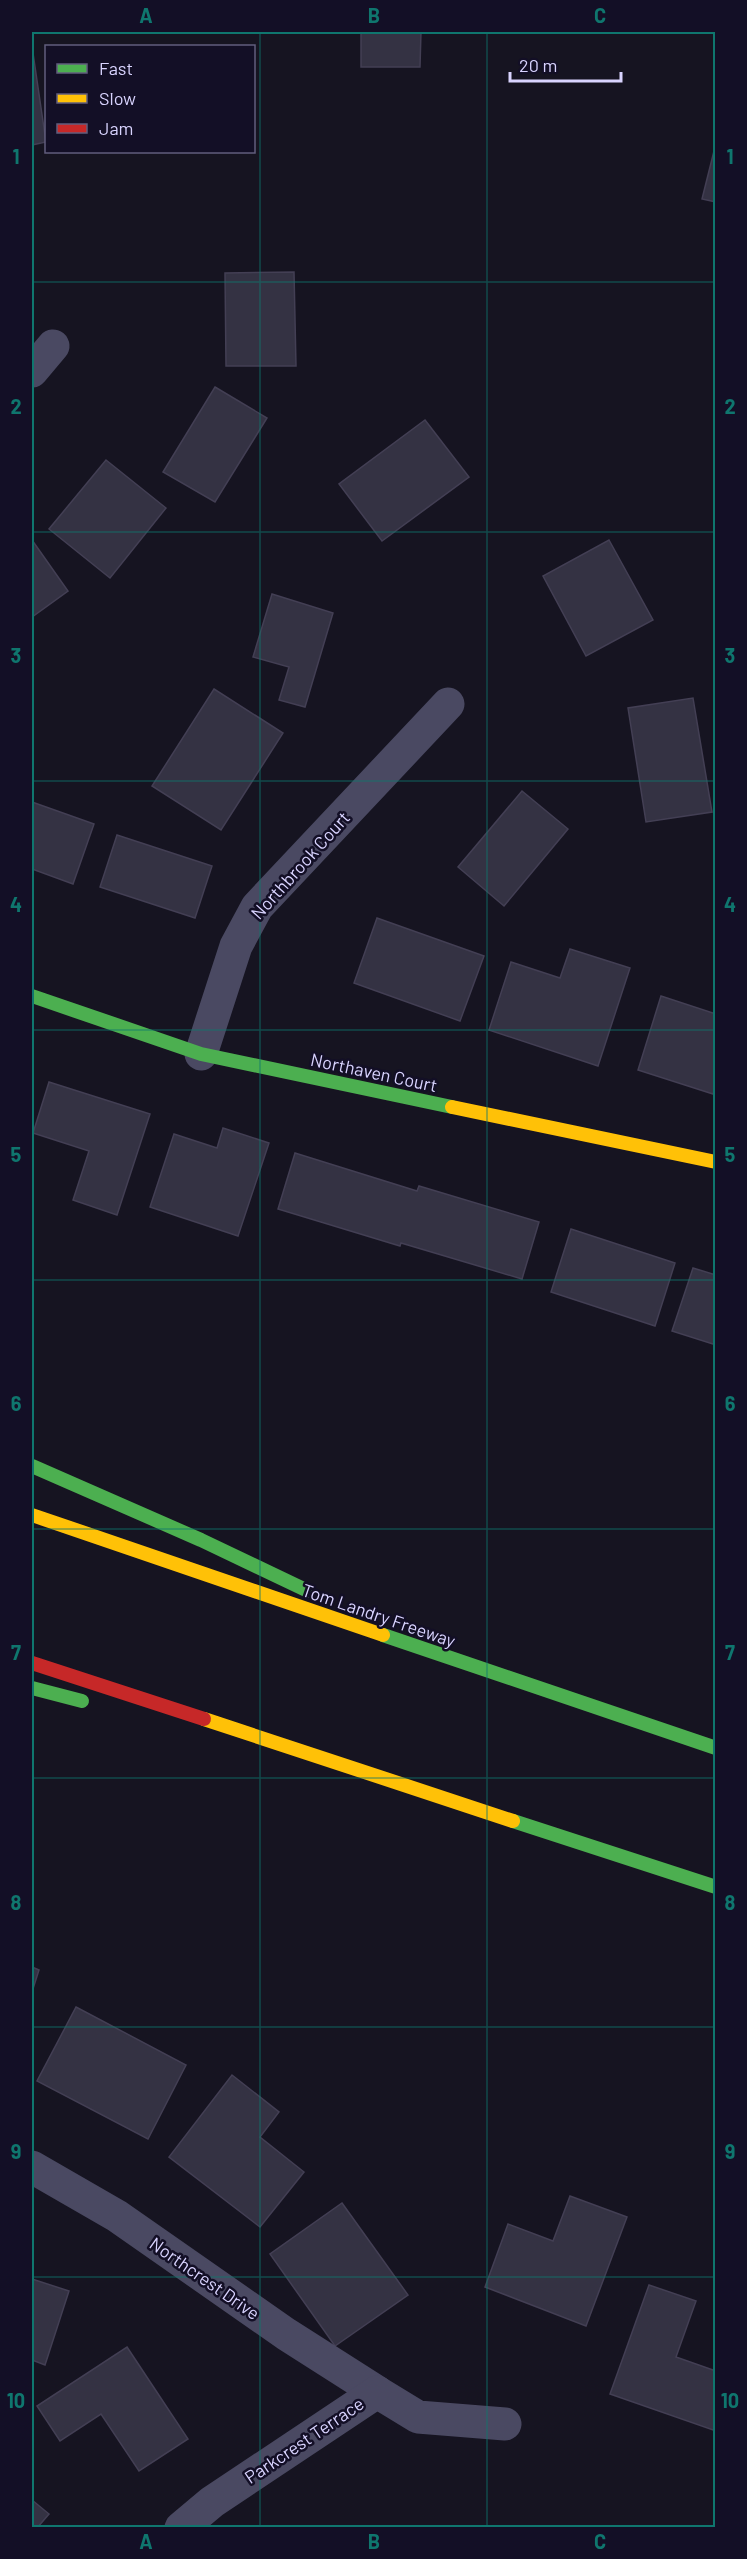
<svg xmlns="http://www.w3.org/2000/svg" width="747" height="2559" font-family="Barlow,sans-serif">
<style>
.building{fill:#343243;stroke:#433f54;stroke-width:1.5}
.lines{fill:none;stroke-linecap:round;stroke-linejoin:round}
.street{stroke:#4a4962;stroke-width:33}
.fast{stroke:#4caf50;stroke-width:14}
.slow{stroke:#ffc107;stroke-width:14}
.jam{stroke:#c62828;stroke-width:14}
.grid{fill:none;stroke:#0f766e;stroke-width:1.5;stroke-opacity:0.55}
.labels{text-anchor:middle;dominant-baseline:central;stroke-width:5;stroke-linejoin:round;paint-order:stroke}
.street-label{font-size:18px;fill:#d9d4ff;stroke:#130f26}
.neatline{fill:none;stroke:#0f766e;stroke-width:2}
.grid-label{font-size:20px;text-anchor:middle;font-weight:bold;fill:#0f766e}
</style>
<rect width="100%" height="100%" fill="#161421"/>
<g class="building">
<path d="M361,32h60l-1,35h-59z"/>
<path d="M33,53l13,89 -14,3v-91z"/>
<path d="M716,143v59l-14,-3z"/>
<path d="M294,272l2,94h-70l-1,-93z"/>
<path d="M215,387l52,31 -52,84 -52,-30z"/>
<path d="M425,420l44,57 -87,64 -43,-57z"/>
<path d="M106,460l60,48 -56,70 -61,-49z"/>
<path d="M32,540l36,51 -36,26z"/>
<path d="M609,540l44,80 -67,36 -43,-80z"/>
<path d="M272,594l61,19 -28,94 -26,-7 10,-33 -36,-10z"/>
<path d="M214,689l69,44 -62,97 -69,-44z"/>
<path d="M693,698l19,114 -66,10 -18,-114z"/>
<path d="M522,791l46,38 -64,77 -46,-39z"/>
<path d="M32,802l62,22 -21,60 -41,-15z"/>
<path d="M117,835l95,31 -17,52 -95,-31z"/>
<path d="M377,918l107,38 -24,65 -106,-38z"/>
<path d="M570,949l60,19 -32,98 -109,-36 22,-68 49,16z"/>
<path d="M661,996l55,18v72l-3,8 -75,-24z"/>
<path d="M49,1082l101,32 -33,101 -44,-15 16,-49 -56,-18z"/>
<path d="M223,1128l46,15 -31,93 -88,-29 24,-73 43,14z"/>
<path d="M295,1153l122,38 2,-5 120,36 -17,57 -121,-36 -1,3 -122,-37z"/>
<path d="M571,1229l104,34 -20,63 -104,-34z"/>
<path d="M693,1268l23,7v70l-44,-14z"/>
<path d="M32,1967l7,3 -7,22z"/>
<path d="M76,2007l110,58 -38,74 -111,-58z"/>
<path d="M232,2075l47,37 -19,25 44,35 -44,55 -91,-70z"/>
<path d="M570,2196l57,21 -41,109 -101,-39 23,-63 45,17z"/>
<path d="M342,2203l66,92 -73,51 -65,-92z"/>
<path d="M32,2279l37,12 -24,74 -13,-5z"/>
<path d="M649,2285l47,16 -20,56 40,14v60l-106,-37z"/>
<path d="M127,2347l61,92 -49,32 -38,-57 -41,27 -23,-35z"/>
<path d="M32,2500l17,14 -12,14h-5z"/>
</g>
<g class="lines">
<g class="street">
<path d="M32,371l21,-25"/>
<path d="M201,1054l35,-108 21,-39 191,-203"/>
<path d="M32,2167l85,49 169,118 91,58"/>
<path d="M181,2528l31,-26 165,-110 41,25 87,7"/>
</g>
<g class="fast">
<path d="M32,996l169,58 251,53"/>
<path d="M32,1466l169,74 107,51"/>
<path d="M383,1635l333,113"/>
<path d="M32,1688l50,13"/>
<path d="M513,1821l203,66"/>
</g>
<g class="slow">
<path d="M452,1107l264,55"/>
<path d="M32,1515l351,120"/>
<path d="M204,1719l309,102"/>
</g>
<path class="jam" d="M32,1663l172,56"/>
</g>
<path class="grid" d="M260,32v2496M487,32v2496M32,282h684M32,532h684M32,781h684M32,1030h684M32,1280h684M32,1529h684M32,1778h684M32,2027h684M32,2277h684"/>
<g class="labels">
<g class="street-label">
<text transform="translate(300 865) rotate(-48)">Northbrook Court</text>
<text transform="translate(374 1072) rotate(12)">Northaven Court</text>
<text transform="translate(379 1615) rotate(19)">Tom Landry Freeway</text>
<text transform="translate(205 2278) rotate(35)">Northcrest Drive</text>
<text transform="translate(304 2440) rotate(-34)">Parkcrest Terrace</text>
</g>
</g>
<rect width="747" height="2559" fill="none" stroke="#130f26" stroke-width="66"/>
<rect x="45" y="45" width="210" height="108" fill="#130f26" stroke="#625e7d" stroke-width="1.5"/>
<rect x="57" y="64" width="30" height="9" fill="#4caf50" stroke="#625e7d" stroke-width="1.5"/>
<text x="99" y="75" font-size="18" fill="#d9d4ff">Fast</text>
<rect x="57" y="94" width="30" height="9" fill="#ffc107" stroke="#625e7d" stroke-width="1.5"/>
<text x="99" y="105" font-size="18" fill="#d9d4ff">Slow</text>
<rect x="57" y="124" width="30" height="9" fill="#c62828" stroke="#625e7d" stroke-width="1.5"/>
<text x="99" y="135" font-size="18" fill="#d9d4ff">Jam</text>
<path d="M510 72v9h111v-9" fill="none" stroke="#d9d4ff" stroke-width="3"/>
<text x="519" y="72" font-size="18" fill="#d9d4ff" stroke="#130f26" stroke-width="4.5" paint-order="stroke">20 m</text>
<rect x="33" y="33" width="681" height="2493" class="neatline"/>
<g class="grid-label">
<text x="146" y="23">A</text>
<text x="374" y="23">B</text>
<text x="600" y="23">C</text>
<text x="16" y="164">1</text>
<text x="730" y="164">1</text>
<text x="16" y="414">2</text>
<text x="730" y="414">2</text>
<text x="16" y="663">3</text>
<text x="730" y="663">3</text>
<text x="16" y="912">4</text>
<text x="730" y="912">4</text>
<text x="16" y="1162">5</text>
<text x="730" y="1162">5</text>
<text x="16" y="1411">6</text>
<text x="730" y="1411">6</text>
<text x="16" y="1660">7</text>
<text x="730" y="1660">7</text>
<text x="16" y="1910">8</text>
<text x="730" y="1910">8</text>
<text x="16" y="2159">9</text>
<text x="730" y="2159">9</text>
<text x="16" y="2408">10</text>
<text x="730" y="2408">10</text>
<text x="146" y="2549">A</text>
<text x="374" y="2549">B</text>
<text x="600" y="2549">C</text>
</g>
</svg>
